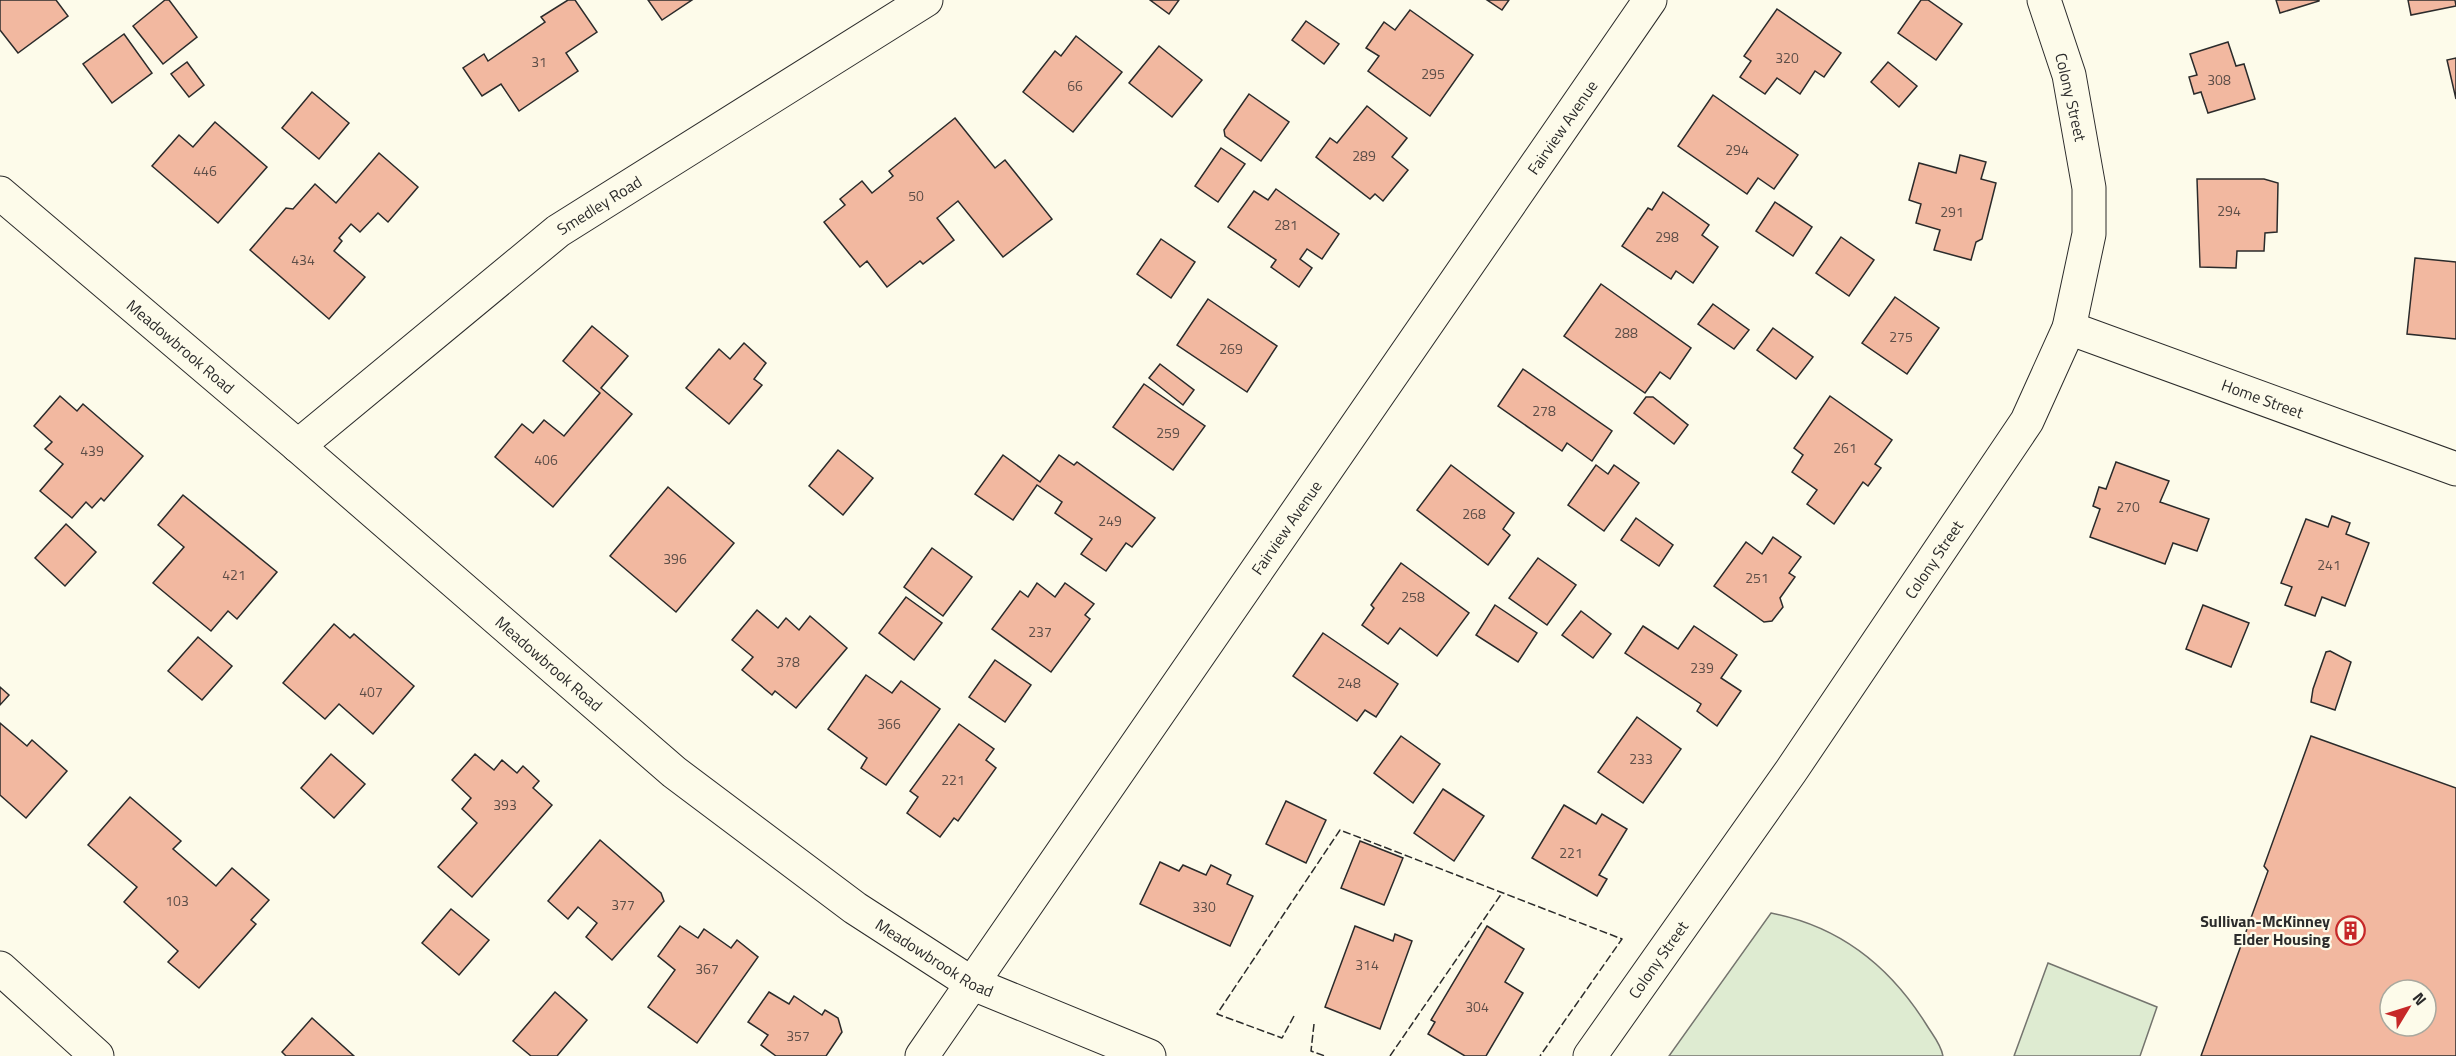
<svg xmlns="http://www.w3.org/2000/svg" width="2456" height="1056" font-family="'Titillium Web',sans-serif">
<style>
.green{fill:#deebd1;stroke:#74746e;stroke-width:1.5}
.building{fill:#f2b8a0;stroke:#2b2b2b;stroke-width:1.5;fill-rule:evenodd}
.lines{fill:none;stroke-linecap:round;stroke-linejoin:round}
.street-casing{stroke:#2b2b2b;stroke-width:35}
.street{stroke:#fdfbea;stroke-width:33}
.fence{stroke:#2b2b2b;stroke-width:1.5;stroke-dasharray:8 3;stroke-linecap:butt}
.labels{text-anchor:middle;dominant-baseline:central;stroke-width:4.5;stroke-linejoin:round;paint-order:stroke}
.number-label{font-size:14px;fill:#5d4e48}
.street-label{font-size:16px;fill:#2b2b2b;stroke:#fdfbea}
.poi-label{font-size:16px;font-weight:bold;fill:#2b2b2b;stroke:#fdfbea;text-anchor:end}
</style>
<rect width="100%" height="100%" fill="#fdfbea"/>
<g class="green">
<path d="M1771,913c68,13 118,52 155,111 6,10 15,20 17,32h-274z"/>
<path d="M2048,963l109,44 -17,49h-126z"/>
</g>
<g class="building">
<path d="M0,0h56l12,16 -50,37 -18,-23z"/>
<path d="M165,0h4l28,37 -34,27 -30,-38z"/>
<path d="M568,0h7l22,32 -31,21 12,18 -59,40 -18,-27 -19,12 -19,-28 21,-14 4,7 57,-39 -4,-5z"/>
<path d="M648,0h44l-30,20z"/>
<path d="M1150,0h29l-10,14z"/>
<path d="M1487,0h22l-7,10z"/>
<path d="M1921,0h7l34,24 -26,36 -38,-27z"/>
<path d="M2276,0h43v1l-39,12z"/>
<path d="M2408,0h47l1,6 -45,9z"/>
<path d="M1777,9l64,44 -17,24 -9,-6 -15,23 -23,-16 -12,16 -25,-17 11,-16 -7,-5z"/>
<path d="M1410,10l63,45 -43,61 -62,-45 11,-15 -13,-8 18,-26 11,8z"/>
<path d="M1306,21l33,23 -15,20 -32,-24z"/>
<path d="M124,34l28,39 -40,30 -29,-39z"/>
<path d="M1076,36l46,36 -49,60 -50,-40 32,-41 6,5z"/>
<path d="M2228,42l8,24 8,-2 11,35 -47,14 -7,-21 -7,2 -5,-17 8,-2 -7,-21z"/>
<path d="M1159,46l43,34 -30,37 -43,-34z"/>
<path d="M2456,58v41l-9,-39z"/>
<path d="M187,62l17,23 -15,12 -18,-23z"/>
<path d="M1888,62l29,24 -18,21 -28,-25z"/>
<path d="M312,92l37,31 -30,36 -37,-31z"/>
<path d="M1249,94l40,28 -28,39 -36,-25 -1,-6z"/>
<path d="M1713,95l85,60 -24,34 -16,-11 -11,16 -69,-48z"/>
<path d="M1367,106l40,32 -15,19 16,13 -25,31 -8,-7 -5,5 -54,-42 14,-19 7,5z"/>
<path d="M955,118l40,50 10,-8 47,59 -49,38 -45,-56 -21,17 17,22 -31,24 -3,-3 -33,26 -20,-26 -7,6 -36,-45 21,-17 -5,-6 22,-18 10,12 21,-17 -4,-5z"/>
<path d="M215,122l52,45 -49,56 -66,-57 27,-31 14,12z"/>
<path d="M1221,148l24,16 -27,38 -23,-16z"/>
<path d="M379,153l39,34 -30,35 -10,-9 -18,19 -9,-8 -12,14 3,3 -8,10 31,26 -36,42 -79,-69 36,-42 7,1 22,-25 21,19z"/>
<path d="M1960,155l26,7 -5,17 15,4 -14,56 -6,3 -5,18 -37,-10 6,-20 -24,-7 5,-19 -12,-4 10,-37 37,10z"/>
<path d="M2197,179h67l14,4 -1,49 -12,1 -1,18h-27l-1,17 -36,-1z"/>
<path d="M1276,189l63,45 -17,25 -15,-10 -7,10 12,9 -13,19 -28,-20 5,-7 -48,-33 26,-36 14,9z"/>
<path d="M1663,192l46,33 -7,10 16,12 -25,36 -17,-12 -5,8 -49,-33 26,-38 4,2z"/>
<path d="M1775,202l37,25 -19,29 -37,-25z"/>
<path d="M1841,237l33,23 -25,36 -33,-23z"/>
<path d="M1161,239l34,23 -24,36 -34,-24z"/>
<path d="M2415,258l41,4v77l-49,-5z"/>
<path d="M1601,284l90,64 -21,31 -10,-7 -15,21 -81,-57z"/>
<path d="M1895,297l44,31 -32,46 -45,-31z"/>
<path d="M1208,299l69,47 -30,46 -70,-47z"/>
<path d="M1713,304l36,26 -15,19 -36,-25z"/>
<path d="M592,326l36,30 -27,32 31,26 -79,93 -58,-50 27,-33 11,9 11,-13 20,16 36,-43 -37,-32z"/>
<path d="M1773,328l40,29 -17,22 -39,-29z"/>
<path d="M744,343l22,20 -12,16 8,6 -33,39 -43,-36 33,-39 11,10z"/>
<path d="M1160,364l34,26 -11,15 -34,-27z"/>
<path d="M1523,369l89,62 -20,30 -25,-18 -5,8 -64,-45z"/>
<path d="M1144,384l61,42 -32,44 -60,-43z"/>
<path d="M60,396l17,15 6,-7 60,52 -39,45 -3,-3 -9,10 -6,-6 -14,16 -32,-27 23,-27 -18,-15 7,-7 -18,-16z"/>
<path d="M1830,396l62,44 -17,24 6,4 -13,18 -5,-4 -29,42 -27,-20 10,-14 -25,-18 11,-17 -9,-7z"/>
<path d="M1646,397h7l35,28 -14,19 -40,-31z"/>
<path d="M838,450l35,28 -30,37 -34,-29z"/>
<path d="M1003,455l37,27 19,-27 15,10 3,-3 78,56 -23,29 -6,-4 -20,28 -25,-17 11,-15 -37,-26 7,-11 -25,-17 -24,35 -38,-26z"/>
<path d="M2116,462l53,19 -9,21 49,17 -12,32 -24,-8 -8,21 -75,-27 10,-28 -7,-3 6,-19 7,2z"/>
<path d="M1451,465l63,48 -11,16 7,6 -22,30 -71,-55z"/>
<path d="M1596,465l12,9 6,-9 25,18 -35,48 -36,-26z"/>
<path d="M668,487l66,56 -58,69 -66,-56z"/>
<path d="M183,495l94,77 -40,47 -9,-8 -17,20 -58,-48 31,-36 -26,-22z"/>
<path d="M2332,516l18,7 -4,11 23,9 -24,63 -23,-9 -7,19 -30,-11 7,-18 -11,-4 25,-64 22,8z"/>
<path d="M1636,518l37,27 -14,21 -38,-26z"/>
<path d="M66,524l30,28 -31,34 -30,-28z"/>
<path d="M1773,537l28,20 -12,16 6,4 -15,21 3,9 -11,14 -8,1 -50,-36 32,-44 16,12z"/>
<path d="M932,548l40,29 -29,39 -39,-29z"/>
<path d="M1538,558l38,27 -29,40 -38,-27z"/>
<path d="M1401,563l68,50 -32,43 -37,-28 -12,16 -26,-19 12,-17 -3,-3z"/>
<path d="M1037,583l18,14 10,-14 29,21 -9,11 5,4 -39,53 -59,-43 28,-38 8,6z"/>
<path d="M906,597l36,26 -28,37 -35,-27z"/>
<path d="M1495,605l42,28 -19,29 -42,-27z"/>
<path d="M2203,605l46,18 -18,44 -45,-18z"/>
<path d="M757,610l21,18 8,-10 13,12 11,-14 37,32 -51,60 -21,-17 -3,4 -30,-25 11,-13 -21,-17z"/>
<path d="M1581,611l30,23 -18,24 -31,-23z"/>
<path d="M334,624l16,14 4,-4 60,52 -41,48 -34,-30 -14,15 -42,-36z"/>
<path d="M1643,626l35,23 16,-23 43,29 -16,23 20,13 -24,35 -20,-15 4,-7 -76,-51z"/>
<path d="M1323,633l75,51 -22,33 -11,-7 -8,11 -64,-45z"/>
<path d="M198,637l34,29 -30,34 -34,-29z"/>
<path d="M2330,651l21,11 -16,48 -24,-8 2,-13 13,-37z"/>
<path d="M995,660l36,25 -26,37 -36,-25z"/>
<path d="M866,675l26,18 9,-12 39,28 -54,76 -25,-17 6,-10 -39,-29z"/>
<path d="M0,687l9,8 -9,10z"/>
<path d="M1637,717l44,32 -38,54 -45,-31z"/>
<path d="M0,723l27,23 5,-6 35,31 -41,47 -26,-23z"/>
<path d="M959,724l35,25 -8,11 10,8 -38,53 -4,-3 -14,19 -33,-24 11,-16 -8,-6z"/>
<path d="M1401,736l39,28 -27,39 -39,-30z"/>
<path d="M2311,736l145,52v268h-255l67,-185 -4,-5zM2390,990h36v36h-36z"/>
<path d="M331,754l34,30 -31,34 -33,-30z"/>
<path d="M475,754l19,16 8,-10 15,13 6,-7 16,15 -6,7 19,17 -80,92 -34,-30 39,-44 -15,-14 9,-11 -19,-18z"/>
<path d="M1443,789l41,27 -30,45 -40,-28z"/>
<path d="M130,797l51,44 -8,8 43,37 16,-18 37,32 -18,20 5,4 -57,64 -31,-26 10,-11 -54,-49 13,-15 -49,-42z"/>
<path d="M1286,801l40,19 -20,43 -40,-19z"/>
<path d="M1564,805l32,19 6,-10 25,15 -28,46 8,4 -10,17 -65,-38z"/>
<path d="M600,840l61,53 3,8 -52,59 -26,-23 11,-14 -19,-16 -10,12 -20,-18z"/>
<path d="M1360,841l43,17 -19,47 -43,-17z"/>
<path d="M1160,862l19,9 4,-6 23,10 5,-10 20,10 -4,9 26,12 -23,50 -90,-42z"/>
<path d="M451,909l38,31 -30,35 -37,-32z"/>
<path d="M680,926l18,12 6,-9 27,19 6,-8 21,17 -61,86 -49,-36 27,-37 -17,-14z"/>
<path d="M1355,926l38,15 2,-7 17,7 -32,88 -55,-22z"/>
<path d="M1487,926l37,23 -19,33 18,11 -37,63h-21l-37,-22 7,-12 -4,-2z"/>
<path d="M555,992l32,28 -30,36h-26l-18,-15z"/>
<path d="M769,992l20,12 5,-8 28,19 3,-5 13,8 4,14 -16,24h-50l-15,-11 7,-10 -20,-13z"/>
<path d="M312,1018l42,38h-68l-4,-4z"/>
</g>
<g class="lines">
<defs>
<g id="street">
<path id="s1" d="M0,193l298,253 376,326 181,136 116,75 178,73"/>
<path id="s2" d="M2069,328l387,141"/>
<path id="s3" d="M298,446l260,-215 368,-231"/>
<path d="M0,968l97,88"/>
<path id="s4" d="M922,1056l728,-1056"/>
<path id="s5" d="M1590,1056l201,-285 236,-350 42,-93 20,-94v-46l-20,-113 -25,-75"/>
</g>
</defs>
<use href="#street" class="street-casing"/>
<use href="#street" class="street"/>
<g class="fence">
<path d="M1294,1016l-12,22 -65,-24 123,-184 282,109 -82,117"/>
<path d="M1314,1024l-3,27 14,5"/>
<path d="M1390,1056l112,-163"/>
</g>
</g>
<defs>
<symbol id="building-ring" viewBox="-11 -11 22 22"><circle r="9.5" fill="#fdfbea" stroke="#c62828" stroke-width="1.5"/><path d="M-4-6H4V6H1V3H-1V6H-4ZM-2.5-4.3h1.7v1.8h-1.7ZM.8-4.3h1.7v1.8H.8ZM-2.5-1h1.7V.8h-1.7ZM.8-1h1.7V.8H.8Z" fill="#c62828"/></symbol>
</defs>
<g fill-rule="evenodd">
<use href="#building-ring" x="2334" y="914" width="33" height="33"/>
</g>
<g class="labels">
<g class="number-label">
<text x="1787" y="57">320</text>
<text x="539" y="61">31</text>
<text x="1433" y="73">295</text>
<text x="2219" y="79">308</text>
<text x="1075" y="85">66</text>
<text x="1737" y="149">294</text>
<text x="1364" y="155">289</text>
<text x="205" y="170">446</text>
<text x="916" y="195">50</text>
<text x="2229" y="210">294</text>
<text x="1952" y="211">291</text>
<text x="1286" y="224">281</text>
<text x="1667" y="236">298</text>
<text x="303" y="259">434</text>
<text x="1626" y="332">288</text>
<text x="1901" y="336">275</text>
<text x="1231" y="348">269</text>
<text x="1544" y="410">278</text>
<text x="1168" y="432">259</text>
<text x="1845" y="447">261</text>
<text x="92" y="450">439</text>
<text x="546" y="459">406</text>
<text x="2128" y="506">270</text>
<text x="1474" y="513">268</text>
<text x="1110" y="520">249</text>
<text x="675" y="558">396</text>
<text x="2329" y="564">241</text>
<text x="234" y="574">421</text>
<text x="1757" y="577">251</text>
<text x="1413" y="596">258</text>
<text x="1040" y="631">237</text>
<text x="788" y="661">378</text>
<text x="1702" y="667">239</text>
<text x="1349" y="682">248</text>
<text x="371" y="691">407</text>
<text x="889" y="723">366</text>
<text x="1641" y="758">233</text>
<text x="953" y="779">221</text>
<text x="505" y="804">393</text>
<text x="1571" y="852">221</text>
<text x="177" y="900">103</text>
<text x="623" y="904">377</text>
<text x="1204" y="906">330</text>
<text x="1367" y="964">314</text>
<text x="707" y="968">367</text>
<text x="1477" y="1006">304</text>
<text x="798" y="1035">357</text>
</g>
<g class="street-label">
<text transform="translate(2071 97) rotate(77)">Colony Street</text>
<text stroke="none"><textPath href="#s4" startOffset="1128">Fairview Avenue</textPath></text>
<text stroke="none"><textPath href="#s3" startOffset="386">Smedley Road</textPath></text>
<text stroke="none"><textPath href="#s1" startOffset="237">Meadowbrook Road</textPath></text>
<text stroke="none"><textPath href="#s2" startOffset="206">Home Street</textPath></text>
<text stroke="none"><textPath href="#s4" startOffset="642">Fairview Avenue</textPath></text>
<text stroke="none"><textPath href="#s5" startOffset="604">Colony Street</textPath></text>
<text stroke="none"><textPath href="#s1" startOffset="723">Meadowbrook Road</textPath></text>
<text stroke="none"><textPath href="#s1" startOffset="1209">Meadowbrook Road</textPath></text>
<text stroke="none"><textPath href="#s5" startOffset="118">Colony Street</textPath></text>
</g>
<g class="poi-label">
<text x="2330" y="921">Sullivan-McKinney<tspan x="2330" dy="18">Elder Housing</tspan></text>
</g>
</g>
<g transform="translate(2408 1008) rotate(52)"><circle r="28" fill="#fdfbea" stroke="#a9a89e" stroke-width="1.5"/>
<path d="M0-4.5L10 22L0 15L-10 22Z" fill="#c62828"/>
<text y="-9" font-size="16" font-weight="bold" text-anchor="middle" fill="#2b2b2b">N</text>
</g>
</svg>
